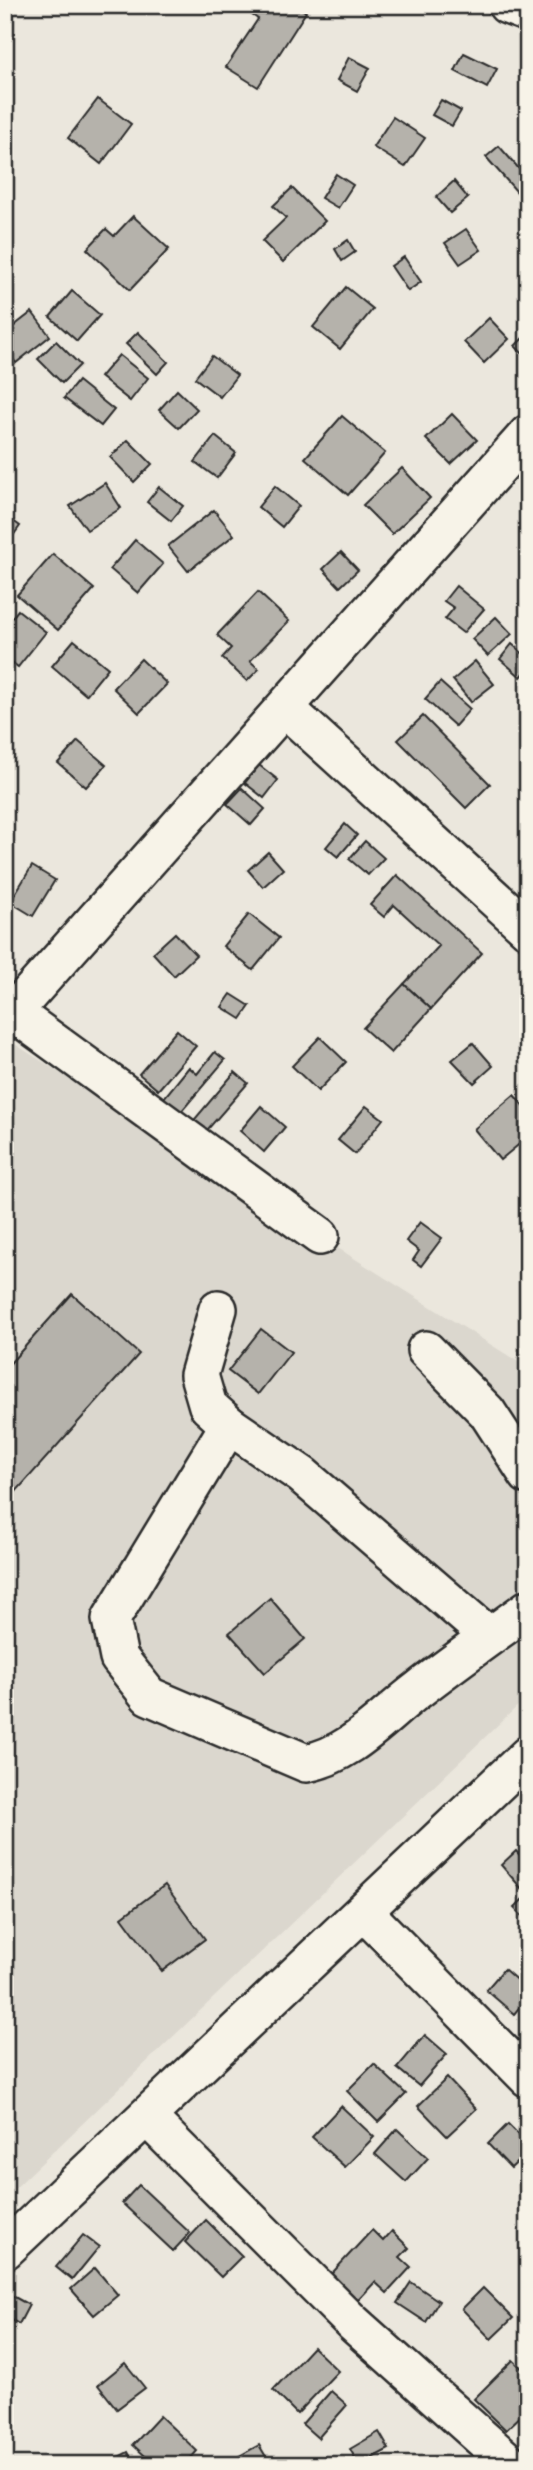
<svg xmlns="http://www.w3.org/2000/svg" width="533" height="2470" font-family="'Gochi Hand',sans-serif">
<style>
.built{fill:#dbd7ce}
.building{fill:#b5b2ab;stroke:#2b2b2b;stroke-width:2}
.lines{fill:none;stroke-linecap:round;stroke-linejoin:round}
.minor-casing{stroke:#2b2b2b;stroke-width:42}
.minor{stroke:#f7f3e8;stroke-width:37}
</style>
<rect width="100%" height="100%" fill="#ebe7dd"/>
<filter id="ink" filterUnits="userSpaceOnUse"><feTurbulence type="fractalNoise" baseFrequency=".0143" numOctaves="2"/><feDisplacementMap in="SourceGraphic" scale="14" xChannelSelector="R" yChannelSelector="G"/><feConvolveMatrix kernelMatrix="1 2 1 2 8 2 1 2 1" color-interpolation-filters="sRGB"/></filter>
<g filter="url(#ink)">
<path class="built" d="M13,1043l515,325v328l-523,502v-1146z"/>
<g class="building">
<path d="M254,5h42l10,7 -48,75 -32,-20 32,-48 -9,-6z"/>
<path d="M464,53l33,16 -10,19 -32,-17z"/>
<path d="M349,57l21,11 -13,23 -20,-11z"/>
<path d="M98,99l33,25 -30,40 -33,-26z"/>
<path d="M441,100l20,11 -9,15 -20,-11z"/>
<path d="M393,117l32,21 -20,29 -32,-20z"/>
<path d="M499,146l29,33v4l-11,9 -31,-35z"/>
<path d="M336,174l17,11 -15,23 -17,-10z"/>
<path d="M454,181l14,17 -18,15 -14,-16z"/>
<path d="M292,188l33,33 -42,41 -21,-21 24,-23 -13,-12z"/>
<path d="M133,216l36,33 -39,41 -43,-41 19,-20 8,7z"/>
<path d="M466,229l15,21 -21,14 -15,-21z"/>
<path d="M348,240l7,12 -13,9 -7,-12z"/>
<path d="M404,257l17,25 -13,9 -17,-25z"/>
<path d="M346,287l27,22 -33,40 -27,-22z"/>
<path d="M72,291l28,24 -23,26 -27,-24z"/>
<path d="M32,312l18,24 -34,27 -11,-14v-16z"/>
<path d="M489,318l20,21 -25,24 -20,-21z"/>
<path d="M138,332l30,30 -11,12 -31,-30z"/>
<path d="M528,333v24l-1,1 -12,-12z"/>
<path d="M56,341l24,24 -18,18 -24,-24z"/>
<path d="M119,355l29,23 -18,23 -30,-24z"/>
<path d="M212,356l25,19 -17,22 -25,-19z"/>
<path d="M78,381l36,29 -13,16 -37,-28z"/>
<path d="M177,390l20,19 -18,19 -20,-18z"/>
<path d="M452,414l25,26 -26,24 -25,-25z"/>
<path d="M342,416l43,37 -37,42 -43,-37z"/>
<path d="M215,436l21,17 -19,25 -22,-16z"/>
<path d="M128,440l24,24 -18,18 -24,-25z"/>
<path d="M402,468l28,30 -38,36 -29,-29z"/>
<path d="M105,483l16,25 -34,22 -17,-24z"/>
<path d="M275,486l24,20 -17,21 -24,-20z"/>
<path d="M159,487l24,19 -12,15 -24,-19z"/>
<path d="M214,510l20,25 -46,36 -20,-25z"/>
<path d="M5,515l15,11 -15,21z"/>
<path d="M135,540l28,24 -25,29 -28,-24z"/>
<path d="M341,552l17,18 -18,17 -17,-18z"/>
<path d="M53,554l41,35 -36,41 -41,-35z"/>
<path d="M456,586l28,23 -21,24 -18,-14 9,-11 -10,-7z"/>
<path d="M258,592l31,29 -39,40 9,8 -12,12 -25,-23 9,-10 -14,-13z"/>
<path d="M18,610l28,22 -28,35 -13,-10v-31z"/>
<path d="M496,617l16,17 -24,22 -16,-17z"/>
<path d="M74,640l34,28 -22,27 -34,-29z"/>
<path d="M512,644l16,14v11l-7,8 -21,-18z"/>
<path d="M141,659l26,25 -28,29 -26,-25z"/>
<path d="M475,661l19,23 -23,18 -18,-22z"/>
<path d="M440,682l30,27 -15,17 -30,-27z"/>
<path d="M423,716l67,68 -24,24 -68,-68z"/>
<path d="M78,741l28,24 -20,22 -28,-24z"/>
<path d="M259,765l19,15 -14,18 -19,-15z"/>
<path d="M242,788l23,21 -14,16 -24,-21z"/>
<path d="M345,824l12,11 -19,22 -12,-10z"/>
<path d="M365,841l19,17 -16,17 -19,-16z"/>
<path d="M268,852l15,17 -20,18 -15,-17z"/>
<path d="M32,866l23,14 -22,36 -23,-14z"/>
<path d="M397,875l85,78 -51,56 -27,-25 35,-38 -45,-41 -10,12 -14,-12z"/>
<path d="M249,914l30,24 -26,32 -30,-24z"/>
<path d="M175,933l21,22 -22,21 -21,-23z"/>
<path d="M404,984l27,25 -40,44 -28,-25z"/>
<path d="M231,994l19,12 -9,13 -19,-12z"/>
<path d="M177,1030l19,16 -38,44 -19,-16z"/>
<path d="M320,1037l26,25 -28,29 -26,-25z"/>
<path d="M473,1043l20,23 -19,17 -22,-23z"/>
<path d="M215,1052l10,8 -45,53 -17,-14 26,-32 8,7z"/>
<path d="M235,1072l13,11 -46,53 -13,-10z"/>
<path d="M514,1095l14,16v26l-28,23 -26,-31z"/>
<path d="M261,1106l24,21 -21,25 -24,-21z"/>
<path d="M366,1106l17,13 -28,35 -17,-14z"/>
<path d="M420,1222l22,16 -21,28 -8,-6 6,-9 -13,-10z"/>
<path d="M72,1294l67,60 -134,150v-135z"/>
<path d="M261,1329l30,23 -33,42 -30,-23z"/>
<path d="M270,1598l35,41 -40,34 -36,-40z"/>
<path d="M516,1851l12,13v20l-6,5 -21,-24z"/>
<path d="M165,1885l40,54 -43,32 -40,-54z"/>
<path d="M528,1894v28l-14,-14z"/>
<path d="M504,1969l24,21v7l-14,17 -28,-24z"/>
<path d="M425,2035l22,19 -28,32 -22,-18z"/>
<path d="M374,2064l32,30 -28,28 -31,-31z"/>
<path d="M447,2078l29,31 -29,27 -29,-30z"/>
<path d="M341,2106l33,31 -29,30 -33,-30z"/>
<path d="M508,2124l20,20v8l-17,16 -23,-24z"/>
<path d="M397,2129l31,29 -22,24 -31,-28z"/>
<path d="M139,2185l51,48 -17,18 -51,-48z"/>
<path d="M206,2220l36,36 -21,21 -36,-35z"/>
<path d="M372,2230l11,11 9,-10 17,17 -9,9 11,10 -24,26 -12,-11 -27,29 -27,-26z"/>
<path d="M83,2235l16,12 -27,33 -16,-13z"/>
<path d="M95,2268l23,27 -24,20 -23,-26z"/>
<path d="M411,2282l28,19 -13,21 -29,-19z"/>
<path d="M483,2288l30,30 -22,21 -29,-30z"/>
<path d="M9,2294l20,11 -10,19 -14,-8v-15z"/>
<path d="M313,2347l25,24 -41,43 -24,-24z"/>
<path d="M513,2360l15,14v35l-22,21 -32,-31z"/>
<path d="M125,2363l20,25 -28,21 -19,-24z"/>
<path d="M331,2391l16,14 -29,33 -16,-14z"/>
<path d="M160,2416l37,35 -12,14h-30l-22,-20z"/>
<path d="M379,2432l10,17 -30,16 -9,-16z"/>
<path d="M259,2445l12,20h-43l-1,-2z"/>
<path d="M128,2452l7,13h-32z"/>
</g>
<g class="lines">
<defs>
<g id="minor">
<path d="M507,5l21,8"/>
<path d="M285,708l243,221"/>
<path d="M14,1013l306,223"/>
<path d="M5,1021l523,-587"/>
<path d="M218,1309l-19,66 9,31 21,19 73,50 187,161"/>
<path d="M426,1350l61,62 41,63"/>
<path d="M229,1425l-118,194 8,39 30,38 157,67c45,-8 77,-47 112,-73 36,-28 73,-54 110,-81"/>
<path d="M364,1912l164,166"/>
<path d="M147,2117l206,206 159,142"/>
<path d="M5,2250l523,-495"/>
</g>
</defs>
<use href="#minor" class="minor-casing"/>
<use href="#minor" class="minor"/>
</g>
</g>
<rect width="533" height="2470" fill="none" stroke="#f7f3e8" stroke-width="28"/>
<rect x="14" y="14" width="505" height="2442" fill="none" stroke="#2b2b2b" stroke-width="2.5" filter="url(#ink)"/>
</svg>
